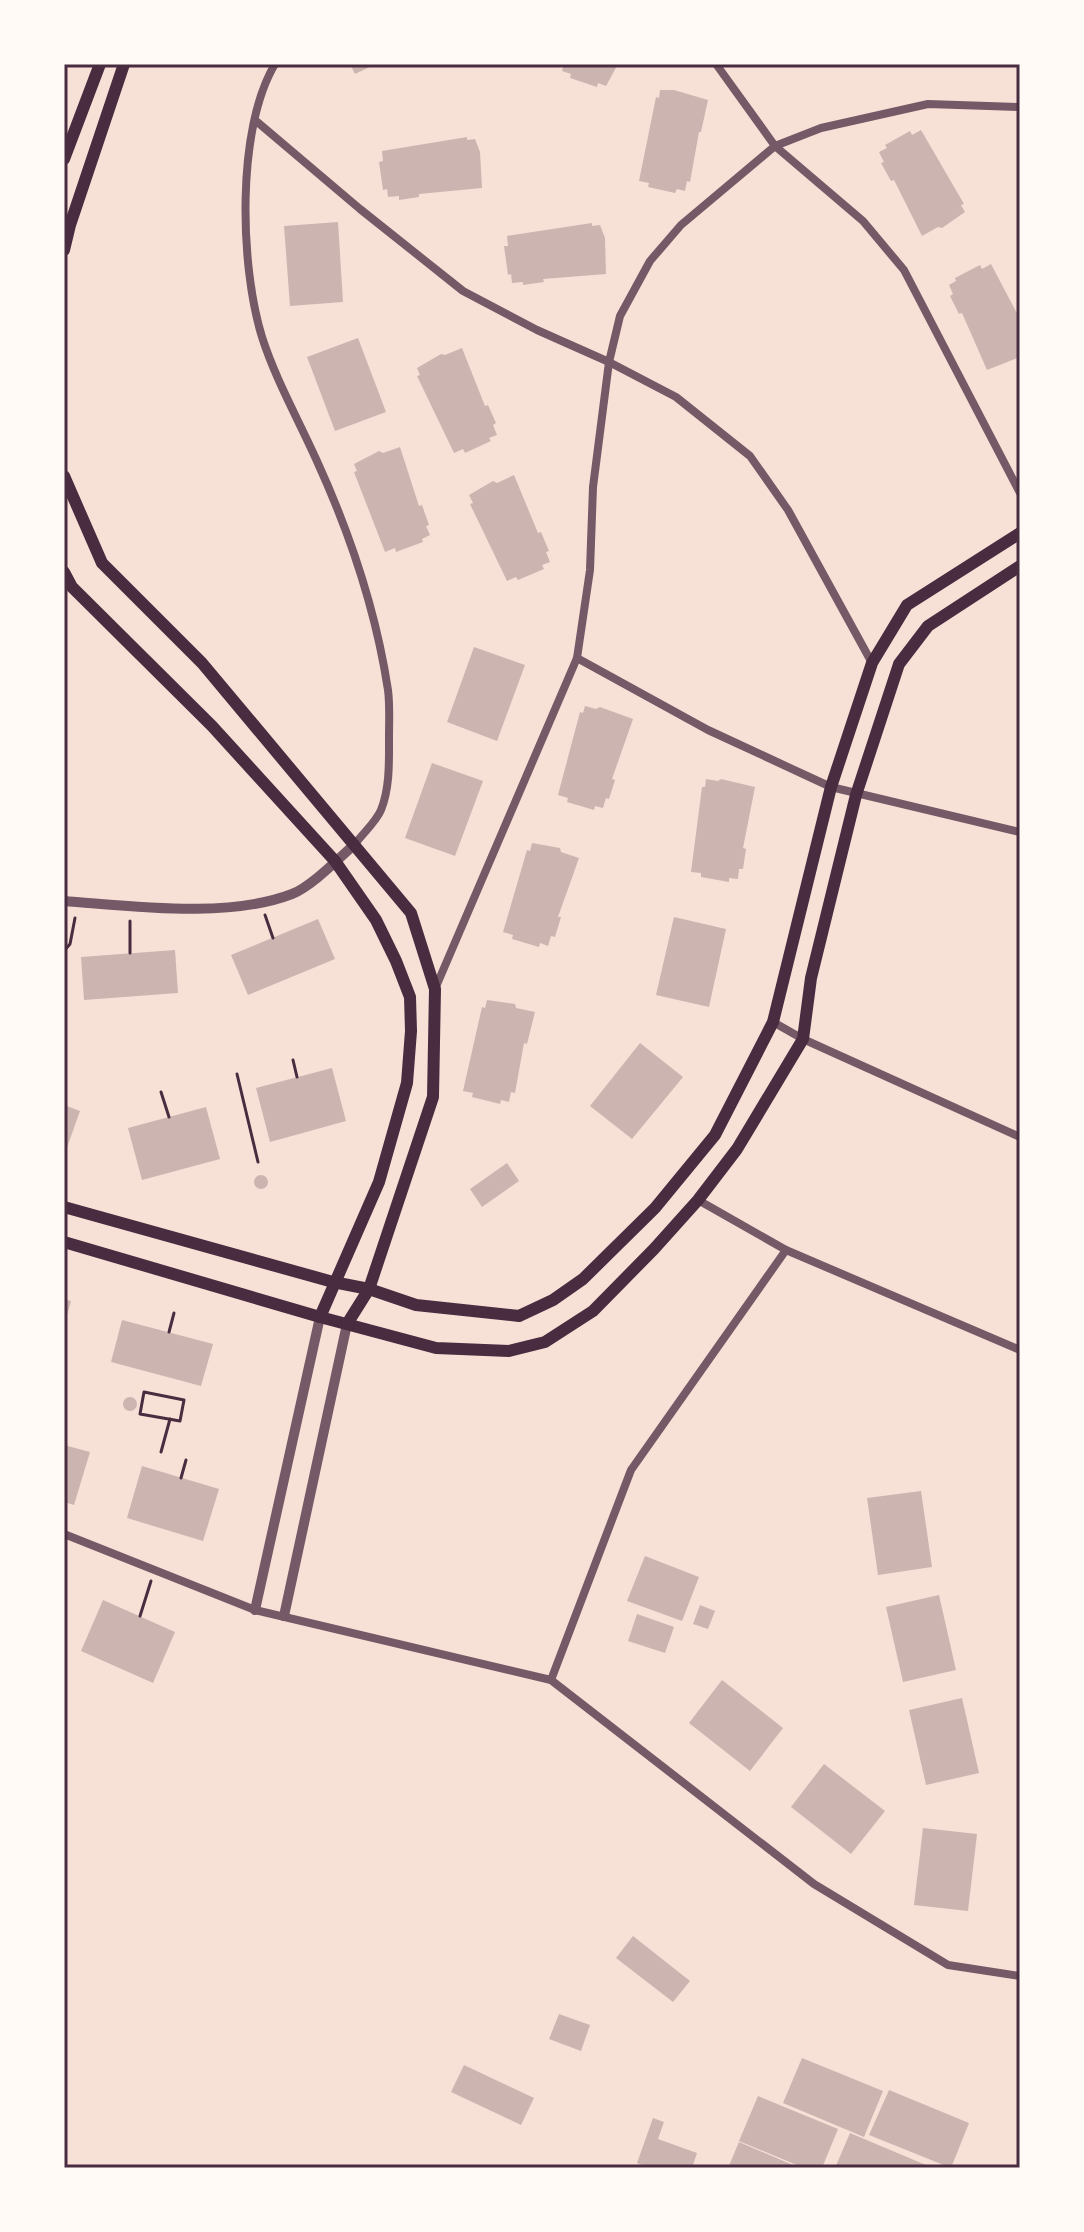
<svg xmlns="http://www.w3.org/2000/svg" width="1084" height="2232" font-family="Figtree,sans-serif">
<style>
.building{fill:#ccb4b1}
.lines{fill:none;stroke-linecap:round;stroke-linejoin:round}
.path{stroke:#4a2c40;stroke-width:3}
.minor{stroke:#755966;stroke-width:8}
.tertiary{stroke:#755966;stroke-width:10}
.secondary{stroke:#4a2c40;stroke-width:12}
.neatline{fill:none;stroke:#4a2c40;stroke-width:3}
</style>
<rect width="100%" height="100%" fill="#f7e1d7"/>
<g class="building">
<path d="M350,64h26l-21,10z"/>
<path d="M564,64h54l-12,22 -8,-3 -1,4 -27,-9 1,-4 -9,-3z"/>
<path d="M660,90h14l34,10 -7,32h-2l-9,50 -3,-1 -2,10 -8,-2 -2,4 -27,-6 1,-4 -10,-2 17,-84 3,1z"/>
<path d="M921,130l43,74 -3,1 4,7 -23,16 -4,-1 -16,9 -28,-56 -3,1 -10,-18 3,-1 -5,-10 8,-4 -2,-3 25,-14 2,4z"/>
<path d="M467,137v3l8,-1 5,13 2,36 -63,6v3l-20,3v-4l-11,1 -1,-8 -4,1 -4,-28 4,-1 -1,-10z"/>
<path d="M338,222l5,80 -53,4 -6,-80z"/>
<path d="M592,223v3l8,-1 5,13 1,36 -63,5 1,3 -21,3v-3l-11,1 -1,-9 -3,1 -4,-29h4l-1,-10z"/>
<path d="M991,264l29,55v38l-33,13 -25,-57 -3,1 -9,-18 3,-2 -4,-9 7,-4 -1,-3 25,-13 2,4z"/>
<path d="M358,338l28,74 -51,19 -28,-74z"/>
<path d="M462,348l23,58 3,-1 8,18 -3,2 4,10 -8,3 2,3 -26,12 -2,-4 -9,4 -37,-77 3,-1 -3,-7 24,-14 4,1z"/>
<path d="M400,447l19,59 3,-1 7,20 -3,1 4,9 -8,4 1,3 -27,10 -1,-4 -10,4 -31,-80 3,-1 -3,-7 25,-13 4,2z"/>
<path d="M514,475l24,58 3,-1 8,19 -3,1 4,10 -8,3 2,4 -26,11 -2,-3 -9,4 -37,-77 3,-1 -4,-8 24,-14 4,2z"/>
<path d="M474,647l51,18 -28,76 -50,-19z"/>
<path d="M585,706l11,3 4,-2 33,12 -21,60 3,1 -6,19 -3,-1 -3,10 -8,-2 -1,4 -27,-8 1,-4 -10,-3 22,-83 3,1z"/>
<path d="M432,763l51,18 -28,75 -50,-18z"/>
<path d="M706,779l12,2 3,-2 34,8 -12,61 3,1 -3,20h-4l-1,10 -9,-1v4l-28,-5v-4l-10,-1 11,-85h3z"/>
<path d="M532,843l28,5 1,4 18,6 -21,59h3l-6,20 -4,-1 -3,10 -8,-3 -1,4 -27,-8 1,-4 -10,-3 24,-82 3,1z"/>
<path d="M674,917l52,12 -17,78 -53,-12z"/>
<path d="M318,919l17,40 -87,36 -17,-40z"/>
<path d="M175,950l3,43 -94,7 -3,-43z"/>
<path d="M487,1000l28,4 1,4 19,4 -8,32 -3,-1 -9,50 -4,-1 -2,10 -8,-2 -1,4 -28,-7 1,-4 -10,-2 19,-84 3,1z"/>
<path d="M640,1043l43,34 -51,62 -42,-33z"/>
<path d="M332,1068l14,53 -76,21 -14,-54z"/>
<path d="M64,1105l16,6 -16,45z"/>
<path d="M206,1107l14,52 -78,21 -14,-52z"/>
<path d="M507,1163l12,18 -37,26 -12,-18z"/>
<circle cx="261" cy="1182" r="7"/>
<path d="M64,1299l7,2 -6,22 -1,-1z"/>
<path d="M122,1320l91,24 -12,42 -90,-24z"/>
<circle cx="130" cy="1404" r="7"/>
<path d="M64,1445l26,7 -16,53 -10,-3z"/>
<path d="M142,1466l77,23 -16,52 -76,-23z"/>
<path d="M921,1491l11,76 -54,8 -11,-77z"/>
<path d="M645,1556l54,21 -17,44 -55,-20z"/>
<path d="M939,1595l17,75 -53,12 -17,-75z"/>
<path d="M103,1600l72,32 -22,51 -72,-32z"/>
<path d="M700,1605l15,6 -7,18 -15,-5z"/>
<path d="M637,1614l37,13 -9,26 -37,-12z"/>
<path d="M722,1680l61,48 -33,43 -61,-48z"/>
<path d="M962,1698l17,75 -53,12 -17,-75z"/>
<path d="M824,1764l61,47 -34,43 -60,-47z"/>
<path d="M923,1828l54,6 -9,77 -54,-6z"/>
<path d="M633,1936l57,45 -17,21 -57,-44z"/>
<path d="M559,2014l31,11 -9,26 -32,-12z"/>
<path d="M802,2058l81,33 -19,46 -81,-34z"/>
<path d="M464,2065l70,33 -13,27 -70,-33z"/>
<path d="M889,2090l80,33 -18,45 -82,-33z"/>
<path d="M758,2096l80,33 -16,39h-18l-65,-27z"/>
<path d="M653,2118l11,4 -6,17 39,14 -5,15h-43l-12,-5z"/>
<path d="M850,2133l83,35h-98z"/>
<path d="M739,2142l61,26h-72z"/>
</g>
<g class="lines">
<g class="path">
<path d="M265,915l8,23"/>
<path d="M130,921v32"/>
<path d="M64,951l6,-7 5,-26"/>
<path d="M293,1060l4,17"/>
<path d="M237,1074l21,88"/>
<path d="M161,1092l8,25"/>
<path d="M169,1332l5,-19"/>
<path d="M144,1392l40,8 -4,21 -40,-7z"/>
<path d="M161,1452l9,-33"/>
<path d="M181,1478l5,-18"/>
<path d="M140,1616l11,-35"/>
</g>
<g class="minor">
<path d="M275,64c-39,65 -35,202 -13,273 13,41 36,82 54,122 33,72 60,152 72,231 2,15 1,32 1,48 0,23 1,50 -8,72 -5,12 -18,23 -26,34"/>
<path d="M716,64l59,82 88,75 41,49 116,223"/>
<path d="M255,120l105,89 103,82 74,39 72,32 67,35 74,59 38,54 84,153"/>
<path d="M577,658l131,72 123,57 189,45"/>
<path d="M435,989l142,-331 13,-88 3,-83 16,-125 11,-46 30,-55 31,-36 94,-79 46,-18 107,-24 92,3"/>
<path d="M773,1022l30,17 217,98"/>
<path d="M698,1200l88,50 234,100"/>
<path d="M64,1534l191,76 296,70 263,204 134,81 72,11"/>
<path d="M551,1680l80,-210 155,-220"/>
</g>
<g class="tertiary">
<path d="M64,901c69,5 163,18 228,-7 20,-8 47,-36 63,-50"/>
<path d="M255,1610l65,-293"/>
<path d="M284,1616l63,-292"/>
</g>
<g class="secondary">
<path d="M64,159l36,-95"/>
<path d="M64,250l6,-25 54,-161"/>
<path d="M64,476l38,87 100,100 209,250 24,76 -2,108 -64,192 -22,35"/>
<path d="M64,572l8,15 140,139 123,135 41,59 20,41 14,36 1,34 -4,52 -28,99 -59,135"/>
<path d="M64,1207l269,75 36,7 47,16 103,11 34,-16 30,-21 72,-71 60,-73 58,-113 58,-235 41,-124 35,-58 113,-72"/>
<path d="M64,1242l256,75 116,31 73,3 36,-9 48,-31 61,-62 44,-49 39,-51 66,-110 8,-61 45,-183 43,-131 29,-38 92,-60"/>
</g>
</g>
<rect width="1084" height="2232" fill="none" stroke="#fffaf5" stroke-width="132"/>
<rect x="66" y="66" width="952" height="2100" class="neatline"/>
</svg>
